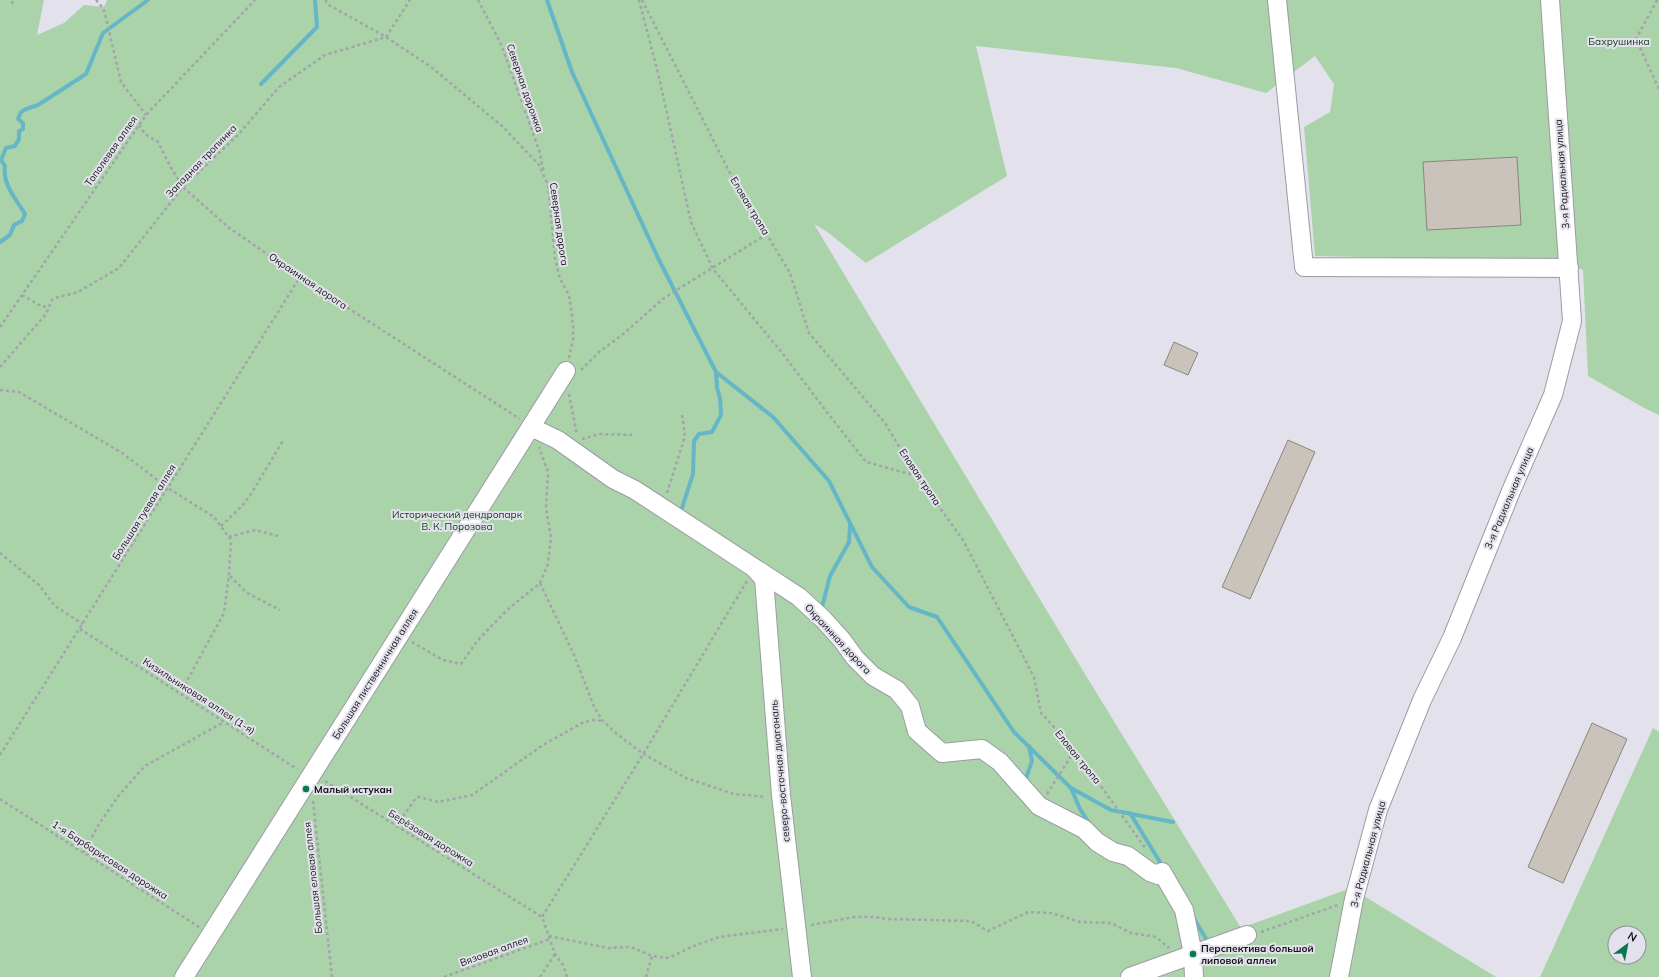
<svg xmlns="http://www.w3.org/2000/svg" width="1659" height="977" font-family="Mulish,sans-serif">
<style>
.green{fill:#aad3aa;fill-rule:evenodd}
.lines{fill:none;stroke-linecap:round;stroke-linejoin:round}
.stream{stroke:#65b6c6;stroke-width:4}
.building{fill:#cac3bb;stroke:#8c857d}
.minor-casing{stroke:#9c9ba5;stroke-width:20}
.path{stroke:#a4a3ab;stroke-width:2.5;stroke-dasharray:3 3;stroke-linecap:butt}
.minor{stroke:#fff;stroke-width:18}
.poi-dot{fill:#0a7751;stroke:#e3e2ec;stroke-width:1.5}
.labels{text-anchor:middle;dominant-baseline:central;stroke-width:4;stroke-linejoin:round;paint-order:stroke}
.park-label{font-size:10px;fill:#0f4114;stroke:#e3e2ec}
.street-label{font-size:10px;fill:#141317;stroke:#e3e2ec}
.poi-label{font-size:10px;font-weight:bold;fill:#141317;stroke:#e3e2ec;text-anchor:start}
</style>
<rect width="100%" height="100%" fill="#e3e2ec"/>
<g class="green">
<path d="M0,0h44l-7,35 27,-12 20,-18 20,2 3,-7h1552v415l-13,-6 -58,-33 -5,-106 -26,-9 -242,-5 -11,-129 26,-15 4,-28 -19,-28 -49,37 -90,-25 -200,-22 31,130 -141,87 -40,-32 -12,-7 274,455 153,249 110,-40 145,89h-1496z"/>
<path d="M1653,728l6,4v245h-119zM1615,933h24v24h-24z"/>
</g>
<g class="lines">
<g class="stream">
<path d="M547,0l25,72 86,186 58,114 57,45 56,64 43,86 37,40 28,10 77,115 57,56 40,22 62,12"/>
<path d="M261,84l56,-57 -2,-27"/>
<path d="M0,242l10,-7 4,-10 8,-4 3,-7c-9,-15 -23,-30 -20,-48l-4,-6 5,-12 9,-2 4,-7v-8l4,-2v-6l-5,-4 3,-7 5,-3 12,-4 48,-31 17,-41 45,-33"/>
<path d="M682,508l11,-34 1,-33 5,-7 13,-2 9,-17 -1,-17 -3,-10 -1,-16"/>
<path d="M822,607l8,-31 19,-34 1,-18"/>
<path d="M1025,781l7,-20 -3,-15"/>
<path d="M1071,788l9,21 10,16"/>
<path d="M1130,813l33,54"/>
<path d="M1193,917l16,27"/>
</g>
</g>
<g class="building">
<path d="M1517,157l4,68 -94,5 -4,-68z"/>
<path d="M1174,342l24,11 -10,22 -24,-10z"/>
<path d="M1288,440l27,12 -65,147 -28,-12z"/>
<path d="M1592,723l35,16 -64,144 -35,-16z"/>
</g>
<g class="lines">
<defs>
<g id="minor">
<path d="M1277,0l27,267 265,1"/>
<path d="M531,427l27,13 55,39 22,11 164,107 24,22 19,21 13,18 18,18 24,14 13,16 7,25 25,22 40,-4 18,13 39,44 45,23 13,13 16,10 15,4 22,16 8,3 4,-3 22,38 9,44 1,23"/>
<path d="M755,569l9,10 17,216 21,182"/>
<path d="M184,977l382,-606"/>
<path d="M1130,977l117,-42"/>
<path d="M1339,977l15,-78 24,-89 44,-110 30,-62 59,-147 42,-96 19,-74 -22,-321"/>
</g>
</defs>
<use href="#minor" class="minor-casing"/>
<g class="path">
<path d="M96,0l7,8 2,6 16,68 25,33"/>
<path d="M325,0l4,5 57,32 45,30 71,59 37,39 9,20 7,73 5,21 9,16 2,14 2,16v15l-4,18"/>
<path d="M478,0l23,44 38,106 5,23"/>
<path d="M639,0l20,77 32,145 22,47 70,85 43,57 40,51 51,14"/>
<path d="M642,0l89,175 59,98 19,60 76,90 32,53 46,64 71,137 7,36 34,37 71,99"/>
<path d="M1657,0l-21,39 23,50"/>
<path d="M12,4l1,-4"/>
<path d="M139,125l6,9 13,8 12,24 13,21 45,40 72,50 220,142"/>
<path d="M22,295l19,11 7,1"/>
<path d="M0,327l146,-212 109,-115"/>
<path d="M0,367l46,-53 6,-14 3,-2 23,-6 41,-24 64,-81 55,-52 41,-48 46,-32 61,-18 24,-37"/>
<path d="M581,370l18,-18 23,-17 42,-37 103,-64"/>
<path d="M0,390l19,2 103,61 46,35 46,29 17,23 -2,35 -5,38 -36,66 -6,15"/>
<path d="M569,394l8,41"/>
<path d="M582,439l18,-5 34,1"/>
<path d="M667,493l18,-57 -3,-22"/>
<path d="M221,526l21,-20 9,-12 33,-55"/>
<path d="M229,537l26,-7 23,6"/>
<path d="M0,553l39,32 16,21 28,18"/>
<path d="M230,576l17,17 33,17"/>
<path d="M540,583l34,72 21,54 8,12 14,13 25,19 44,25 48,16 32,3"/>
<path d="M80,629l217,140"/>
<path d="M412,642l31,18 18,4 17,-24 28,-29 34,-28 8,-19 3,-27 -5,-29 2,-36 -9,-25"/>
<path d="M0,755l300,-478"/>
<path d="M325,781l217,136"/>
<path d="M1047,794l28,-44"/>
<path d="M0,799l199,128"/>
<path d="M313,801l19,176"/>
<path d="M396,826l20,-28 3,-1 19,5 34,-7 71,-50 39,-22 10,-3 11,1"/>
<path d="M83,853l16,-29 20,-29 26,-29 79,-44"/>
<path d="M811,925l43,-8h20l14,2 83,2 17,10 40,-19 24,1 28,9 31,1 20,10 25,4 13,11"/>
<path d="M1261,932l77,-27"/>
<path d="M549,936l59,12 23,-1 21,9 14,2 7,-2 18,-9 28,-10 64,-8"/>
<path d="M444,977l106,-38"/>
<path d="M540,977l15,-23"/>
<path d="M567,977l-4,-12 -8,-11 -13,-37 100,-161 105,-175"/>
<path d="M646,977l6,-21"/>
</g>
<use href="#minor" class="minor"/>
</g>
<g class="poi-dot">
<circle cx="306" cy="789" r="4"/>
<circle cx="1193" cy="954" r="4"/>
</g>
<g class="labels">
<g class="park-label">
<text x="1619" y="41">Бахрушинка</text>
<text x="457" y="514">Исторический дендропарк<tspan x="457" dy="12">В. К. Порозова</tspan></text>
</g>
<g class="street-label">
<text transform="translate(525 88) rotate(71)">Северная дорожка</text>
<text transform="translate(111 151) rotate(-55)">Тополевая аллея</text>
<text transform="translate(201 161) rotate(-46)">Западная тропинка</text>
<text transform="translate(1562 174) rotate(-94)">3-я Радиальная улица</text>
<text transform="translate(750 206) rotate(59)">Еловая тропа</text>
<text transform="translate(559 224) rotate(82)">Северная дорога</text>
<text transform="translate(308 281) rotate(34)">Окраинная дорога</text>
<text transform="translate(920 477) rotate(56)">Еловая тропа</text>
<text transform="translate(1509 498) rotate(-67)">3-я Радиальная улица</text>
<text transform="translate(144 512) rotate(-58)">Большая туевая аллея</text>
<text transform="translate(838 639) rotate(47)">Окраинная дорога</text>
<text transform="translate(375 674) rotate(-58)">Большая лиственничная аллея</text>
<text transform="translate(199 696) rotate(33)">Кизильниковая аллея (1-я)</text>
<text transform="translate(1078 757) rotate(51)">Еловая тропа</text>
<text transform="translate(780 771) rotate(-95)">северо-восточная диагональ</text>
<text transform="translate(431 838) rotate(32)">Берёзовая дорожка</text>
<text transform="translate(1368 854) rotate(-75)">3-я Радиальная улица</text>
<text transform="translate(110 860) rotate(33)">1-я Барбарисовая дорожка</text>
<text transform="translate(313 878) rotate(-96)">Большая еловая аллея</text>
<text transform="translate(494 951) rotate(-20)">Вязовая аллея</text>
</g>
<g class="poi-label">
<text x="314" y="789">Малый истукан</text>
<text x="1201" y="948">Перспектива большой<tspan x="1201" dy="12">липовой аллеи</tspan></text>
</g>
</g>
<g transform="translate(1627 945) rotate(32)"><circle r="19" fill="#e3e2ec" stroke="#908f97"/>
<path d="M0-3L7 15L0 10L-7 15Z" fill="#0a7751"/>
<text y="-6" font-size="11" font-weight="bold" text-anchor="middle" fill="#141317">N</text>
</g>
</svg>
